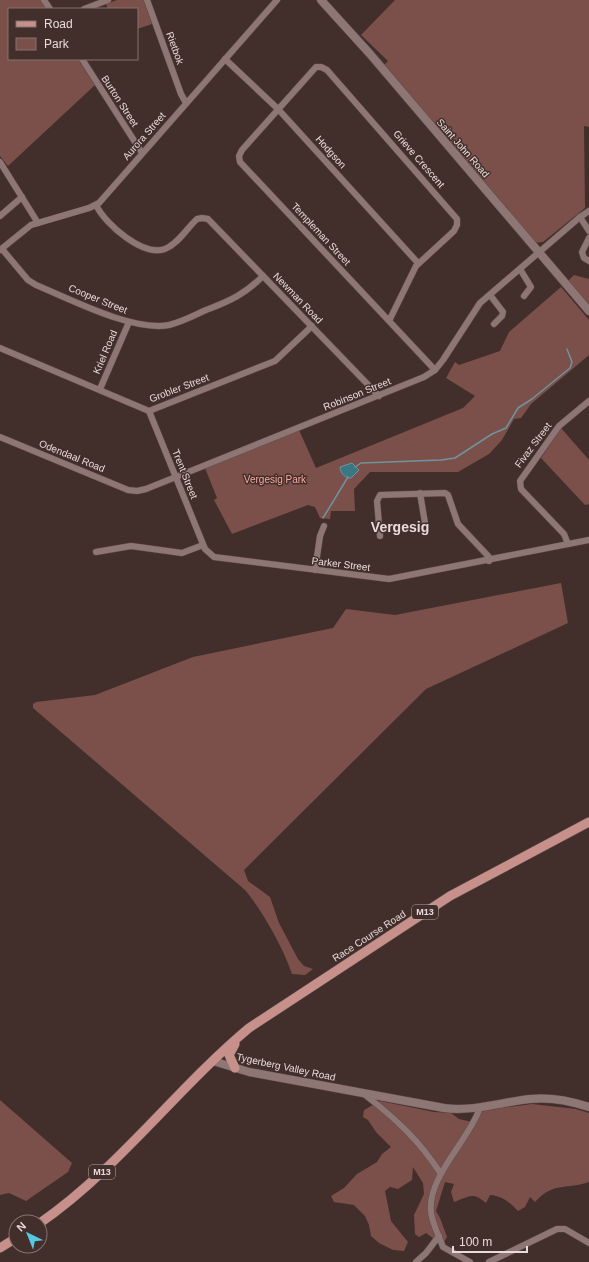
<svg xmlns="http://www.w3.org/2000/svg" width="589" height="1262" font-family="Arial,sans-serif">
<style>
.green{fill:#7b504b}
.water{fill:#3b7683;stroke:#6f949d}
.lines{fill:none;stroke-linecap:round;stroke-linejoin:round}
.stream{stroke:#6f949d;stroke-width:1.5}
.street-casing{stroke:#5e4d4b;stroke-width:7}
.secondary-casing{stroke:#5e4d4b;stroke-width:9}
.primary-casing{stroke:#5e4d4b;stroke-width:10}
.street{stroke:#8d7673;stroke-width:6}
.secondary{stroke:#8d7673;stroke-width:8}
.primary{stroke:#c7908a;stroke-width:9}
.labels{text-anchor:middle;dominant-baseline:central;stroke-width:3;stroke-linejoin:round;paint-order:stroke}
.shield{fill:#422e2b;stroke:#b6a7a5;stroke-width:1}
.shield-label{font-size:9px;font-weight:bold;fill:#e8dbd9}
.street-label{font-size:10px;fill:#e8dbd9;stroke:#422e2b}
.park-label{font-size:10px;fill:#f9aaa0;stroke:#422e2b}
.district-label{font-size:14px;font-weight:bold;fill:#e8dbd9;stroke:#422e2b}
</style>
<rect width="100%" height="100%" fill="#422e2b"/>
<g class="green">
<path d="M0,0h41l5,9h-37v50h69l17,26 -87,81 -8,-10z"/>
<path d="M117,0h27l8,24 -15,5v-20h-29l-2,-5z"/>
<path d="M395,0h194v127l-5,-1 1,82 -42,34 -9,1 -151,-177 5,-5 -27,-26z"/>
<path d="M574,275l15,4v27l-21,-25z"/>
<path d="M561,287l28,33v35l-58,49 -10,14 -7,1 -12,21 -13,14 -31,18h-88l-16,17 1,22h-24l-1,8 -10,-1 -5,-11 -7,-2 -76,29 -18,-34 3,-2 -12,-30 94,-38 17,38 147,-60 12,-12 -29,-18 9,-16 4,3 41,-14 9,-19z"/>
<path d="M561,428l28,32v44l-4,1 -44,-47z"/>
<path d="M561,583l7,40 -142,66 -182,181 4,11 22,16 9,26 19,36 6,7 9,3 -8,6 -13,-1c-8,-25 -30,-64 -47,-84l-212,-182v-4l3,-2 59,-7 98,-38 140,-29 13,-19 49,6z"/>
<path d="M0,1100l72,63 -4,9 -42,29 -17,-8 -9,2z"/>
<path d="M380,1101l54,11 17,1 8,6 13,3 7,-4 3,-6 4,-2 46,-6 44,5 13,4v69c-22,8 -35,-1 -54,20l-5,-5 -5,10 -7,4c-8,-8 -15,-15 -28,-16l-4,8c-14,-12 -17,-6 -32,-1l-3,-10 3,-8 -9,-2 -9,29 4,7 7,19 -3,5h-6l-12,-9 -7,4 -4,-3 -1,-19 10,-21 -1,-11 -10,-16 -1,13 -14,9 -8,-2 -5,4 6,30 17,21 -4,9 -11,-1 -14,-7 -8,-7 -2,-11 -4,-9 -11,-11 -20,-3 -3,-6 13,-8 13,-14 20,-12 5,-8 9,-7 -15,-15 -8,-12 -5,-3 1,-7z"/>
</g>
<path class="water" d="M352,463l7,7 -8,8c-5,1 -11,-5 -11,-11z"/>
<g class="lines">
<g class="stream">
<path d="M355,467l6,-4 80,-3 14,-2 37,-24 14,-6 12,-20 14,-9 38,-31 2,-6 -5,-13"/>
<path d="M323,518l25,-41"/>
</g>
<defs>
<g id="street">
<path d="M44,0l6,9"/>
<path d="M147,0l34,94 5,9"/>
<path d="M84,9l24,-9"/>
<path d="M82,59l60,94"/>
<path d="M225,59l53,50 140,154"/>
<path d="M0,162l38,61"/>
<path d="M96,205c9,19 47,52 69,44 13,-5 22,-21 32,-30l5,-1 6,1 171,177"/>
<path d="M0,216l22,-19"/>
<path d="M580,217l9,14"/>
<path d="M589,238l-7,14 2,6 5,3"/>
<path d="M2,249l26,31 8,5c34,14 97,47 133,40 13,-3 26,-10 37,-15 24,-9 39,-16 57,-34"/>
<path d="M0,250l31,-25 58,-17 10,-5 178,-203"/>
<path d="M520,269l11,18 -7,9"/>
<path d="M490,295l13,17 -1,4 -8,8"/>
<path d="M389,321l27,-55 38,-35 3,-6v-6l-130,-149 -6,-3h-5l-74,83 -3,6 1,6 195,208"/>
<path d="M0,348l149,63"/>
<path d="M100,389l29,-67"/>
<path d="M149,411l56,138 9,8 175,22 200,-39"/>
<path d="M149,411l126,-50 37,-35"/>
<path d="M0,437l128,53 9,1 9,-2 278,-112 11,-7 8,-10 37,-57 100,-86 9,-6"/>
<path d="M420,493l5,30"/>
<path d="M380,536l-3,-35 3,-6 65,-2 3,2 10,29 31,33v4"/>
<path d="M568,544l-4,-10 -43,-45 -1,-8 39,-55 30,-25"/>
<path d="M96,552l35,-6 51,7 21,-8"/>
<path d="M315,570l5,-34 4,-10"/>
<path d="M364,1094c32,25 55,46 77,80"/>
<path d="M416,1262l10,-9 13,-17"/>
<path d="M470,1262l-27,-15c-4,-11 -11,-24 -12,-35 -4,-35 38,-72 49,-104"/>
<path d="M489,1262l68,-33h8l24,14"/>
</g>
<g id="secondary">
<path d="M321,0l49,54 219,257"/>
<path d="M213,1061l36,11 195,36c30,4 57,-6 86,-9 19,-2 41,2 59,8"/>
</g>
<g id="primary">
<path d="M235,1068l-6,-13 6,-11"/>
<path d="M40,1223c79,-55 136,-134 209,-195l201,-132 139,-74"/>
<path d="M0,1248l16,-10"/>
</g>
</defs>
<use href="#street" class="street-casing"/>
<use href="#secondary" class="secondary-casing"/>
<use href="#primary" class="primary-casing"/>
<use href="#street" class="street"/>
<use href="#secondary" class="secondary"/>
<use href="#primary" class="primary"/>
</g>
<g class="labels">
<g class="shield">
<rect x="412" y="905" width="26" height="14" rx="3"/>
<rect x="89" y="1165" width="26" height="14" rx="3"/>
</g>
<g class="shield-label">
<text x="425" y="912">M13</text>
<text x="102" y="1172">M13</text>
</g>
<g class="street-label">
<text transform="translate(175 48) rotate(70)">Rietbok</text>
<text transform="translate(120 101) rotate(57)">Burton Street</text>
<text transform="translate(144 136) rotate(-49)">Aurora Street</text>
<text transform="translate(463 148) rotate(49)">Saint John Road</text>
<text transform="translate(331 152) rotate(48)">Hodgson</text>
<text transform="translate(419 159) rotate(49)">Grieve Crescent</text>
<text transform="translate(321 234) rotate(47)">Templeman Street</text>
<text transform="translate(298 298) rotate(46)">Newman Road</text>
<text transform="translate(98 299) rotate(22)">Cooper Street</text>
<text transform="translate(105 352) rotate(-67)">Kriel Road</text>
<text transform="translate(179 388) rotate(-21)">Grobler Street</text>
<text transform="translate(357 394) rotate(-22)">Robinson Street</text>
<text transform="translate(533 445) rotate(-53)">Fivaz Street</text>
<text transform="translate(72 456) rotate(22)">Odendaal Road</text>
<text transform="translate(185 474) rotate(68)">Trent Street</text>
<text transform="translate(341 564) rotate(7)">Parker Street</text>
<text transform="translate(369 936) rotate(-33)">Race Course Road</text>
<text transform="translate(286 1067) rotate(12)">Tygerberg Valley Road</text>
</g>
<g class="park-label">
<text x="275" y="479">Vergesig Park</text>
</g>
<g class="district-label">
<text x="400" y="527">Vergesig</text>
</g>
</g>
<rect x="8" y="8" width="130" height="52" fill="#422e2b" stroke="#847371"/>
<rect x="16" y="21" width="20" height="6" fill="#c7908a" stroke="#847371"/>
<text x="44" y="28" font-size="12" fill="#e8dbd9">Road</text>
<rect x="16" y="38" width="20" height="12" fill="#7b504b" stroke="#847371"/>
<text x="44" y="48" font-size="12" fill="#e8dbd9">Park</text>
<g transform="translate(28 1234) rotate(317)"><circle r="19" fill="#422e2b" stroke="#847371"/>
<path d="M0-3L7 15L0 10L-7 15Z" fill="#56c9e1"/>
<text y="-6" font-size="11" font-weight="bold" text-anchor="middle" fill="#e8dbd9">N</text>
</g>
<path d="M453 1246v6h74v-6" fill="none" stroke="#e8dbd9" stroke-width="2"/>
<text x="459" y="1246" font-size="12" fill="#e8dbd9" stroke="#422e2b" stroke-width="3" paint-order="stroke">100 m</text>
</svg>
